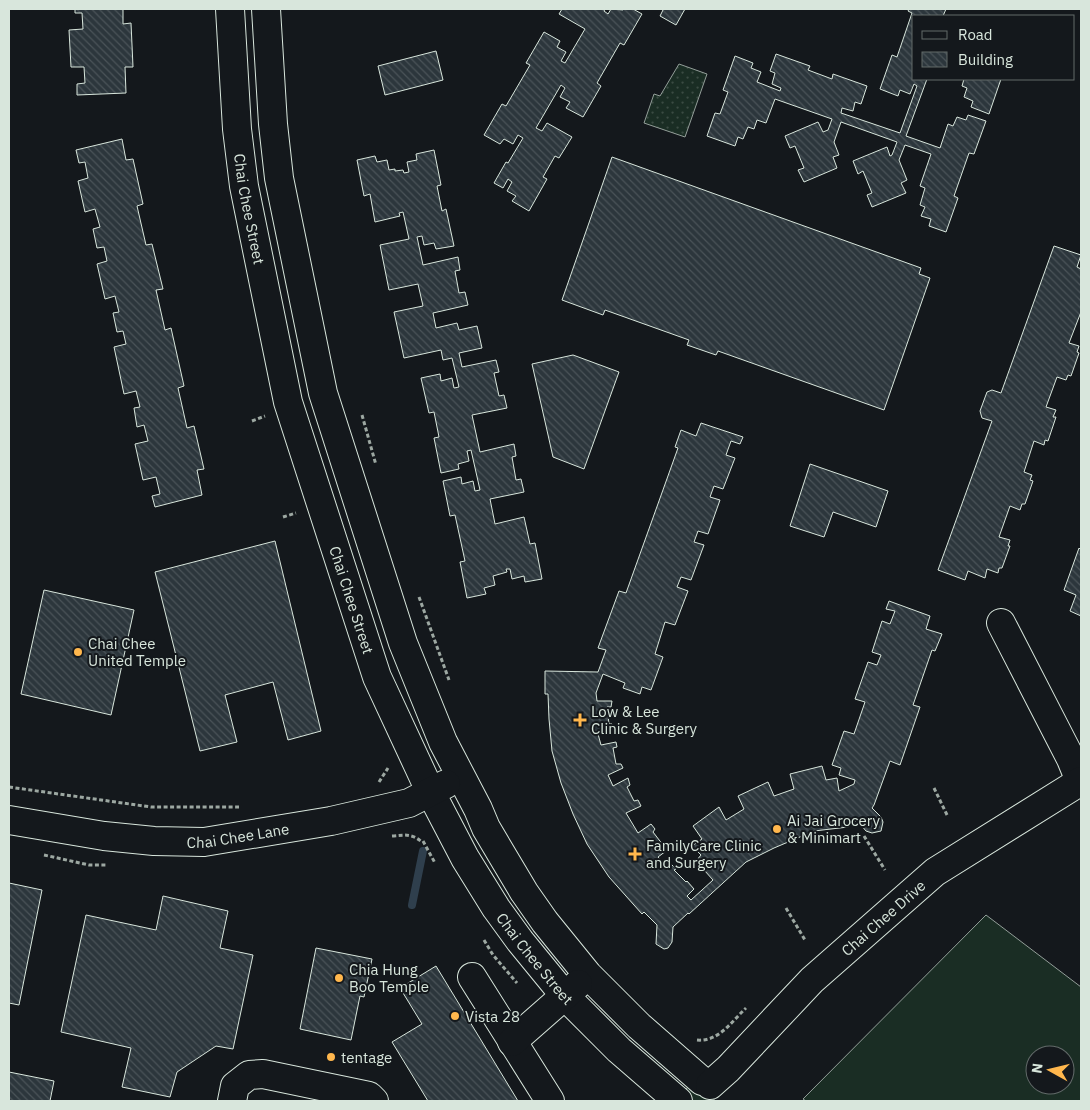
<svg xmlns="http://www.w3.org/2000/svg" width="1090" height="1110" font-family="'IBM Plex Sans',sans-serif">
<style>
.grass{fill:#1a2d24;stroke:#939e99;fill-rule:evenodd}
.park{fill:url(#park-dots);stroke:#939e99}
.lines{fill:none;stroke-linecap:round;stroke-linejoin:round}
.stream{stroke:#2f3f4d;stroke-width:8}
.building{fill:url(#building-back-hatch);stroke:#d8e6dc}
.minor-casing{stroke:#d8e6dc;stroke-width:30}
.path{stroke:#9da8a2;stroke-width:3;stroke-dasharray:4 2.5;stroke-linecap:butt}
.minor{stroke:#14181c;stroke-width:28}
.poi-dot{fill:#ffb74d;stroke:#14181c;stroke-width:2}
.labels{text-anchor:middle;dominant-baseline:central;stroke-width:4;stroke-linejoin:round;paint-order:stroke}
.street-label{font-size:15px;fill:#d8e6dc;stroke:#14181c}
.poi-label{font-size:15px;fill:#d8e6dc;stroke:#14181c;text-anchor:start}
</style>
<defs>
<pattern id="park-dots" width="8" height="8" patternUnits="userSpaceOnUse" patternTransform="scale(1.25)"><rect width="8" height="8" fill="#1a2d24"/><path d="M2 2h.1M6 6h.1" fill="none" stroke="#3b4b43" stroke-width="1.8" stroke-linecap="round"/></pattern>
<pattern id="building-back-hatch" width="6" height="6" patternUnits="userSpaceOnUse" patternTransform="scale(1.25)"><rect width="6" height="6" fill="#2c363c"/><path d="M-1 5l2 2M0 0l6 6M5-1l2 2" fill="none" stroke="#4a5358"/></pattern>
</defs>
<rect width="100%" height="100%" fill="#14181c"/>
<g class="grass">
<path d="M986,915l95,72v114h-275l-3,-2zM1035,1055h30v30h-30z"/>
<path d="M690,1084l24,8v9h-30v-9z"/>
</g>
<path class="park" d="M679,64l28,10 -22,63 -41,-14 10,-29 6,2z"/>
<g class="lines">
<path class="stream" d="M412,905l11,-54"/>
</g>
<g class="building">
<path d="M75,9h48v15l8,-1 2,44h-8l1,26 -49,2v-11l8,-1 -1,-16h-13l-2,-37 14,-1 -1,-16h-7z"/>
<path d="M562,9h43l-1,2 4,3 3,-5 12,1 1,-1h9l9,5 -18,31 -4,-2 -23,40 4,3 -18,31 -17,-9 4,-6 -10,-5 5,-9 -4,-3 -25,43 6,3 5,-8 25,14 -13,21 -4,-2 -12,21 4,2 -18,32 -17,-10 4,-5 -9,-5 5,-9 -4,-3 -5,9 -9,-5 12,-21 2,1 15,-25 -5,-3 -5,9 -9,-5 -4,5 -16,-9 18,-31 4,2 24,-41 -4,-2 18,-31 16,9 -3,6 9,5 -5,9 4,2 20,-34 -26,-15z"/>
<path d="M661,9h24l-9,16 -16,-9 3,-6z"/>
<path d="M909,9h37l-3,7h-29v63h13l-21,57 34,12 8,-24 5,2 4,-9 9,3 2,-5 18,6 -12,33 -5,-1 -15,43 4,2 -12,34 -17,-6 2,-7 -10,-3 4,-9 -5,-2 5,-17 -5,-2 11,-32 -26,-9 -6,15 8,20 -6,3 5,10 -34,14 -5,-12 5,-2 -9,-22 -5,3 -5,-13 34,-14 3,9 2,-1 5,-13 -56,-20 -7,20 5,13 -6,2 4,11 -33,14 -6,-12 6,-2 -9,-22 -5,2 -5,-12 33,-14 5,10 5,-2 4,-11 -57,-20 -9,24 -9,-3 -3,9 -6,-2 -5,12 -5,-2 -3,9 -28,-10 8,-23 5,1 8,-22 -5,-2 12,-34 18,7 -2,5 10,4 -4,10 23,9 1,-3 -9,-4 3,-11 -5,-2 6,-17 34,12 -2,4 24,9 1,-5 34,12 -6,18 -6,-2 -2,9 -11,-3 -1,5 59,20 17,-47 -3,-2 -4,10 -10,-4 -2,6 -18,-7 12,-34 5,2 15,-44 -4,-2z"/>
<path d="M436,51l7,29 -58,15 -7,-29z"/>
<path d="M964,79h37l-12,35 -18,-7 2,-6 -9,-4 3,-9 -5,-2z"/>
<path d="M122,139l4,21 7,-1 10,45 -6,2 9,39 6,-1 11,45 -7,1 9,40 6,-2 13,58 -6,2 9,40 7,-2 10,43 -7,1 5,25 -47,12 -3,-11 8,-2 -4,-17 -13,3 -8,-36 13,-3 -4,-16 -7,2 -3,-19 6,-1 -4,-16 -12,3 -10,-47 12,-3 -3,-13 -6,1 -4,-19 6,-1 -4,-16 -10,3 -8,-35 10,-3 -3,-14 -7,1 -4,-19 7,-2 -5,-18 -10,3 -7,-31 10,-3 -3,-16 -6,1 -3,-13z"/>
<path d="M434,150l7,35 -4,1 5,25 4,-2 8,37 -18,3 -2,-6 -10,2 -2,-9 -5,1 6,28 35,-8 2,13 -5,1 4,22 6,-1 3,13 -35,8 3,15 21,-5 2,7 18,-4 5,22 -23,5 3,14 34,-7 3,12 -5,1 5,23 5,-1 3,13 -35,7 8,37 34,-8 2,12 -4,1 4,23 5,-1 3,13 -34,7 5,25 29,-7 6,27 5,-1 7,36 -17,3 -1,-6 -12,3 -2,-10h-4l1,3 -14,4 2,9 -11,3 2,6 -19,4 -7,-36 5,-1 -10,-46 -5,1 -7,-35 18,-4 1,7 11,-3 2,10 5,-1 -9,-40 -4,1 2,10 -11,3 1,5 -18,4 -7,-35 5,-1 -5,-25 -5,1 -8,-35 19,-4 1,7 11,-3 2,10 5,-1 -7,-29 -9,2 -2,-10 -37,8 -10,-46 29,-6 -5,-22 -29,6 -9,-45 29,-6 -6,-27 -4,1 1,3 -25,6 -5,-28 -6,2 -7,-36 18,-4 2,6 10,-2 2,10 6,-1v2l8,-1 1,3 5,-1 -2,-10 10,-2 -1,-6z"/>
<path d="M612,157l309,111 -2,6 11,4 -46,132 -166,-59 -2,4 -29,-10 2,-5 -84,-30 -2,5 -41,-15z"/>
<path d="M1054,246l27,9 -4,12 4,2v43l-12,31 10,3 -2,6 2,1 -8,23 -3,-1 -2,5 -9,-3 -11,30 10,3 -3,7h3l-8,24 -3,-1 -1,5 -10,-4 -10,31 8,3 -2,5 3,1 -8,23h-3l-2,6 -10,-4 -11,31 11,3 -2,6h2l-8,22h-3l-1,5 -11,-4 -2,9 -17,-7 -3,9 -27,-10 54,-149 -10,-3 -2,-7 7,-19 5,-2 9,3z"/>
<path d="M573,355l46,17 -35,97 -31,-12 -21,-93z"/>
<path d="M701,423l42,14 -3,7 -9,-3 -5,14 9,3 -12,31 -9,-3 -4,11 10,3 -12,34 -10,-3 -4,11 10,3 -13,35 -10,-3 -4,10 11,4 -13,34 -10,-3 -10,32 8,3 -12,33 -9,-3 -2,7 -17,-6 2,-5 -22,-9 -7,19 1,8h15l-1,6h-4l2,17h3l1,7 -15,3 3,11 15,-3 1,5 -4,1 3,16h5l2,4 -15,7 5,11 15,-8 2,7 -3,2 7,14 4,-1 3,6 -15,7 12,20 13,-9 4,5 -2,3 10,13 3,-2 4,5 -12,9 6,7 4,-3 8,8 -2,1 12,12 1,-1 7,8 -7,7 4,4 22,-20 -17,-19 5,-6 -9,-9 10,-7 -9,-13 26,-19 7,13 18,-11 -6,-13 30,-14 6,14 20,-7 -4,-15 32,-8 4,14 11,-2 2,13 15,-7 1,-4 -16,-5 2,-7 -9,-3 12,-34 10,3 11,-32 -10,-3 13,-37 9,3 4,-10 -9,-3 10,-31 8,3 5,-13 -9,-2 3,-8 41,15 -4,13 16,5 -7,17 -3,-1 -19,55 7,2 -20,58 -10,-4 -16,44 -2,3 9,9 2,5 -2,9 -9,2 -6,-2 -9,-11 -9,7 -34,4 -40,17 -28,14 -57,52 -1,-1 -15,14 -1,15 -4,6 -4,1 -8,-5 1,-19 -13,-13 -2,2 -33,-37 -22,-33 -14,-30 -12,-31 -9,-32 -3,-32 -1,-25h-3v-23l53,1 8,-22 -8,-2 21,-57 7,2 52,-145 -3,-1 6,-17 15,6z"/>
<path d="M810,464l78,27 -12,36 -43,-15 -9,25 -34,-11z"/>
<path d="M275,541l46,190 -33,9 -15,-58 -48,13 12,47 -37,9 -45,-179z"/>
<path d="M1079,548l2,2v66l-11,-5 6,-16 -12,-5z"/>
<path d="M44,590l90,20 -23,105 -90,-21z"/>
<path d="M9,883l33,7 -23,115 -10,-2z"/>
<path d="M163,896l65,15 -8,37 33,7 -20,94 -17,-3 -39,26 -7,25 -48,-10 9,-39 -70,-16 25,-117 70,15z"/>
<path d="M316,948l56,11 -8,38 -4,-1 -9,44 -51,-11z"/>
<path d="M436,966l82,135h-90l-36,-59 30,-18 -22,-36z"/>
<path d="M9,1072l45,9 -4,20h-41z"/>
</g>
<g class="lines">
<defs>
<g id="minor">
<path id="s1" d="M230,9l7,120 7,57 44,216 89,275 53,114 35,67 31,50 24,33 45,55 54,54 59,51"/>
<path d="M266,9l7,115 6,54 44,215 80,250 40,99 35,67 8,19 38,64 21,30 43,53 51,51 63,55"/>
<path d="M1001,623l70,136 9,22"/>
<path id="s2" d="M9,820l95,16 50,5 50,1 127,-21 78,-18 37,-19"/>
<path d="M472,977l78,124"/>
<path d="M512,1042l66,-58"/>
<path id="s3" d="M710,1085l18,-16 84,-89 123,-108 146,-91"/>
<path d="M232,1101l3,-15 14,-11 14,-1 106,22 5,5"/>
</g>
</defs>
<use href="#minor" class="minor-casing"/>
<g class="path">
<path d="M362,415l14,50"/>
<path d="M252,421l13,-5"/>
<path d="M283,517l13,-4"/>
<path d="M419,597l30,83"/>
<path d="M379,782l9,-14"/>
<path d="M9,787l142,20h88"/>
<path d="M934,788l14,29"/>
<path d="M392,836c13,-1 19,-3 30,6"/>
<path d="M864,836l21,34"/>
<path d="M423,841l12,22"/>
<path d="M44,855l45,10h17"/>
<path d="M786,908l19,32"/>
<path d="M484,940l9,15 24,28"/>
<path d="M697,1040c22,2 35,-19 49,-32"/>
</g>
<use href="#minor" class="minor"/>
</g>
<g class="poi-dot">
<circle cx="78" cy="652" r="5"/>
<path d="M577.5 712.5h5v5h5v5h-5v5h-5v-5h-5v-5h5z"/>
<circle cx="777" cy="829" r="5"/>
<path d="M632.5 846.5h5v5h5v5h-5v5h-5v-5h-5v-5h5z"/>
<circle cx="339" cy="978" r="5"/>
<circle cx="455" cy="1016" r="5"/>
<circle cx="331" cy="1057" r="5"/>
</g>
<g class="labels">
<g class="street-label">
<text stroke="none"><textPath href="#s1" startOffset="201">Chai Chee Street</textPath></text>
<text stroke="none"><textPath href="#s1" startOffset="606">Chai Chee Street</textPath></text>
<text stroke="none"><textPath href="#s2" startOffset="231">Chai Chee Lane</textPath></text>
<text stroke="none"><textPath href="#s3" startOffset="241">Chai Chee Drive</textPath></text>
<text stroke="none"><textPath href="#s1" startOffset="1011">Chai Chee Street</textPath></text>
</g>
<g class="poi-label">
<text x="88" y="643">Chai Chee<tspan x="88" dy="17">United Temple</tspan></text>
<text x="591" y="711">Low &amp; Lee<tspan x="591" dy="17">Clinic &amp; Surgery</tspan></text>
<text x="787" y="820">Ai Jai Grocery<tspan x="787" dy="17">&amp; Minimart</tspan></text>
<text x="646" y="845">FamilyCare Clinic<tspan x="646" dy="17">and Surgery</tspan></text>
<text x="349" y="969">Chia Hung<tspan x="349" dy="17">Boo Temple</tspan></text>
<text x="465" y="1016">Vista 28</text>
<text x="341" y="1057">tentage</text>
</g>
</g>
<rect width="1090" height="1110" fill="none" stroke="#d8e6dc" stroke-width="20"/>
<rect x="912" y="15" width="162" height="65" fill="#14181c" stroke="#626a69"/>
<rect x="922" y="31" width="25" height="8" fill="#14181c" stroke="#626a69"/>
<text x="958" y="40" font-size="15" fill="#d8e6dc">Road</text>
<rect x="922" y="52" width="25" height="15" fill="url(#building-back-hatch)" stroke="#626a69"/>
<text x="958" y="65" font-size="15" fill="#d8e6dc">Building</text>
<g transform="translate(1050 1070) rotate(278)"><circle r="24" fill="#14181c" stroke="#626a69"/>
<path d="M0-4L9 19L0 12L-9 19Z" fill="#ffb74d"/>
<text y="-8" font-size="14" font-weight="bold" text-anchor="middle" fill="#d8e6dc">N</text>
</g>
</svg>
